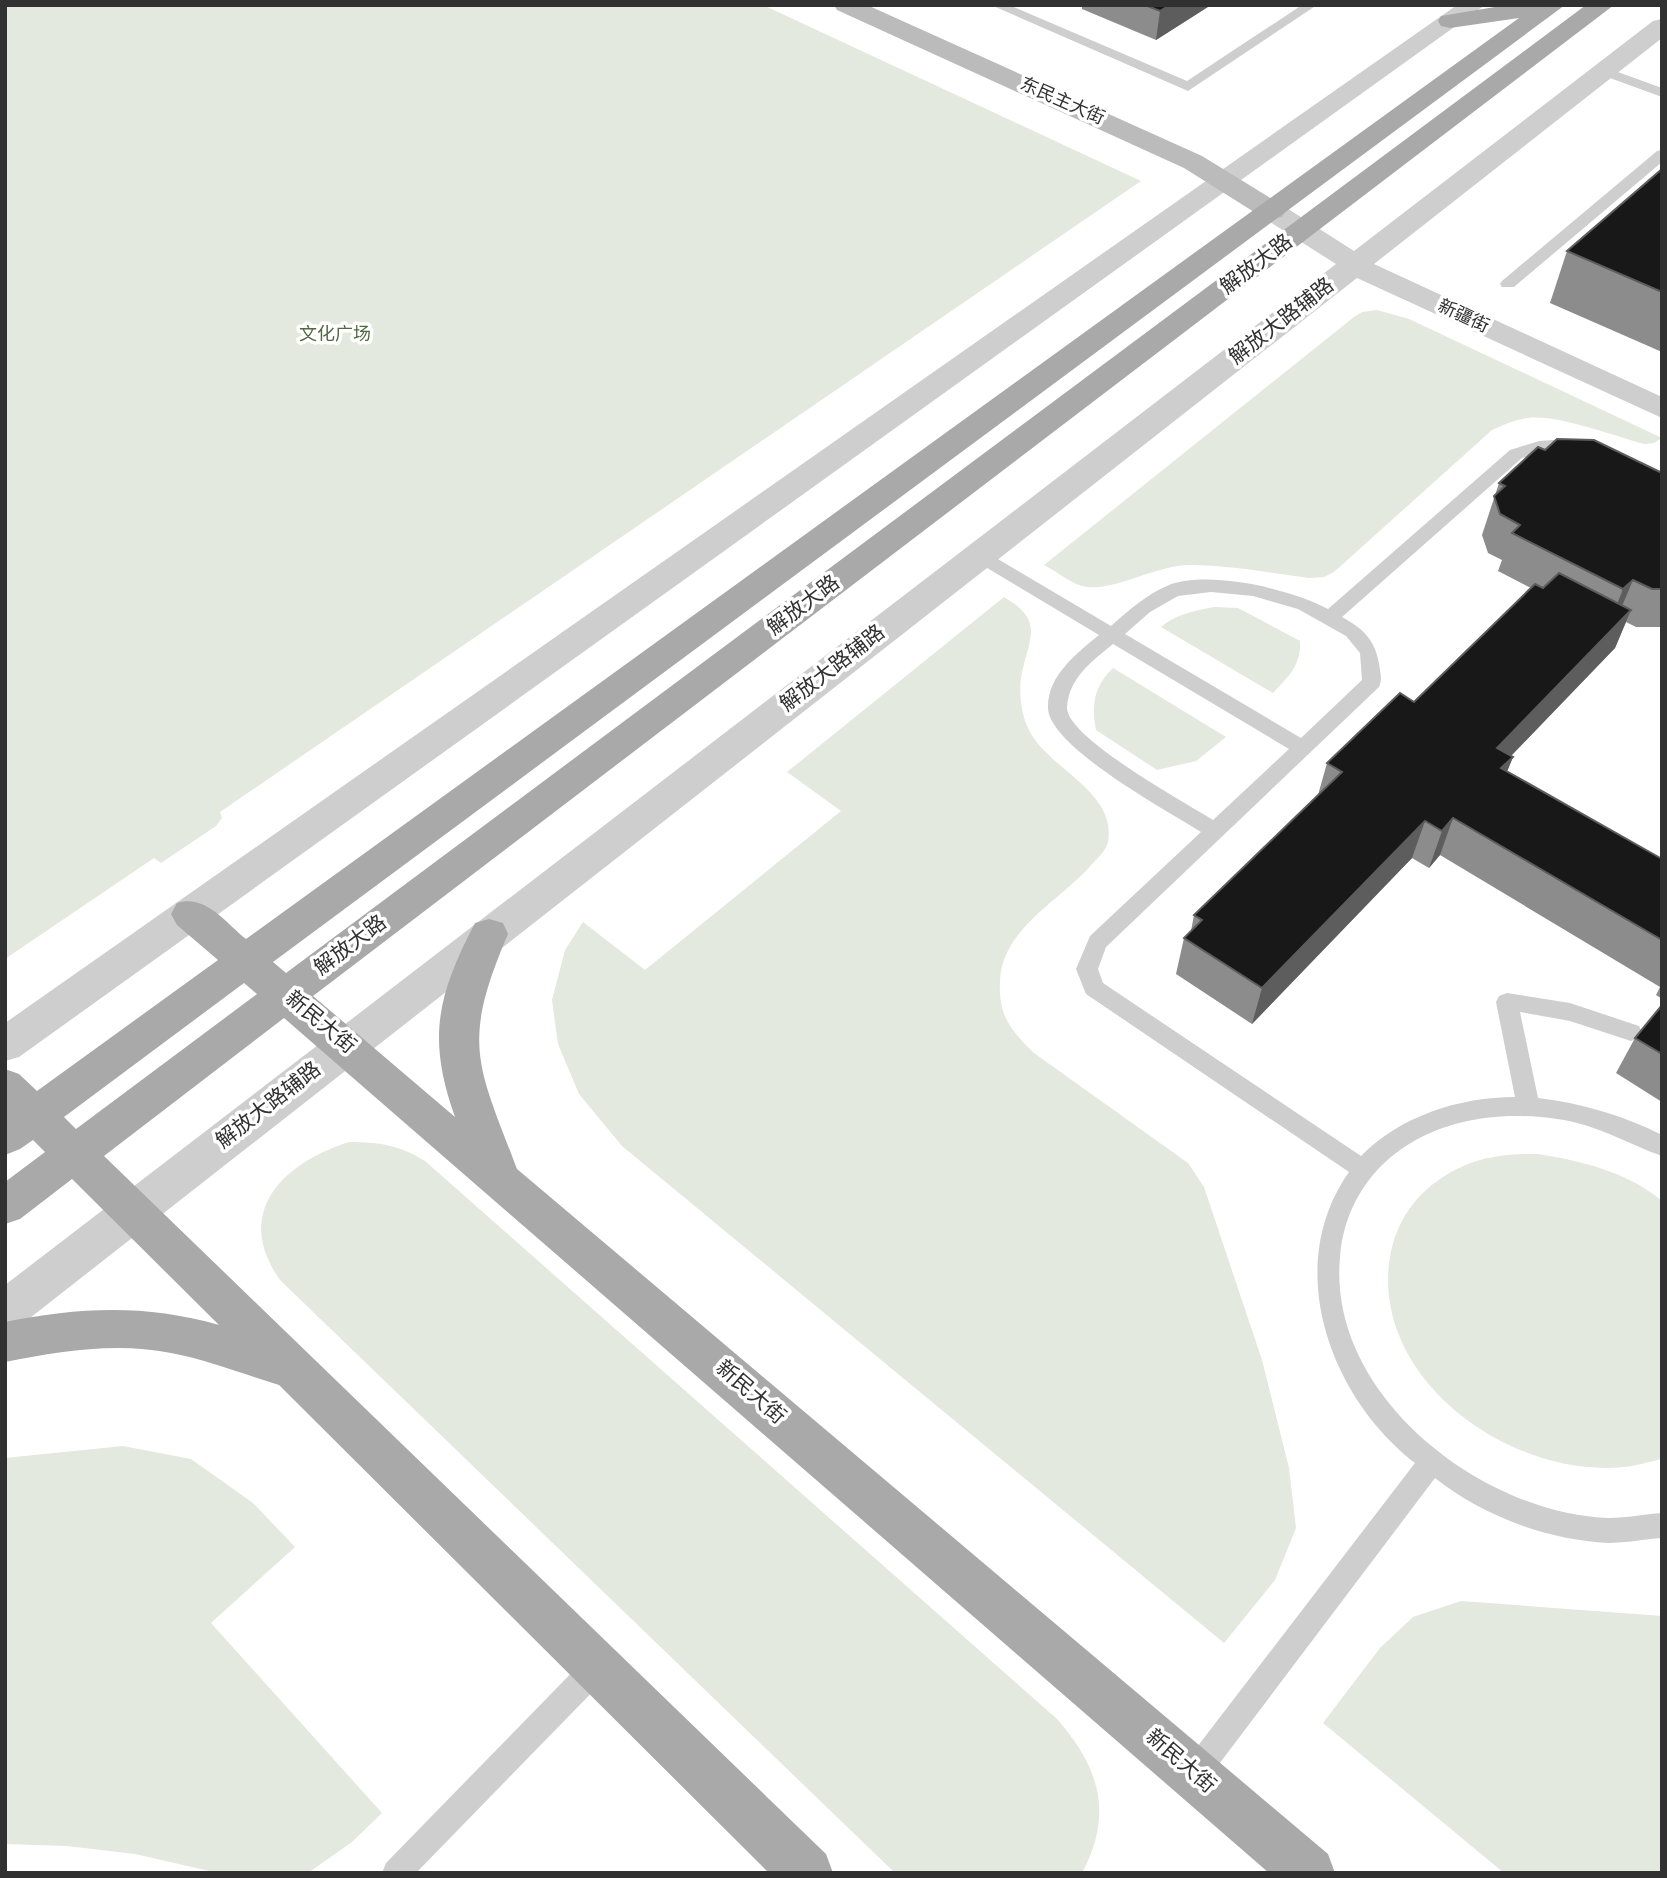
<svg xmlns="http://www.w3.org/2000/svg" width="1667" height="1878" font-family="Overpass,'Noto Sans SC',sans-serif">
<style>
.green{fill:#e3e9de}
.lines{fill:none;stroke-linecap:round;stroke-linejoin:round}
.service{fill:#cecece;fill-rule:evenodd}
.tertiary{fill:#cecece;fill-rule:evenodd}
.secondary{fill:#bbb;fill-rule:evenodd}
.primary{fill:#a9a9a9;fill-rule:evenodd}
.wall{fill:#8c8c8c}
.shaded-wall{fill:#5d5d5d}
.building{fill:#181818;stroke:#5d5d5d;stroke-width:2}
.labels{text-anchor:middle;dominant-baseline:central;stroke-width:7;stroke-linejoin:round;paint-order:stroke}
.far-street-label{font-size:18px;fill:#313131;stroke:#fff}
.far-park-label{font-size:18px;fill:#526843;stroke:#fff}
.street-label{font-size:21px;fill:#313131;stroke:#fff}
</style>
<rect width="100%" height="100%" fill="#fff"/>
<g class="green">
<path d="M5,5h758l378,176 -921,631 2,6 -6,8 -55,37 -7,-5 -149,101z"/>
<path d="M1377,310l32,9 253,119 -8,5 -10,1c-30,-8 -87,-30 -116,-26 -13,2 -25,7 -36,12l-158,142 -10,5 -15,1c-39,-5 -79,-13 -118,-13 -34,-1 -81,29 -109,21 -13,-4 -26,-15 -38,-21l310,-248 8,-5z"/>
<path d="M1004,597c37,22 28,36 19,71 -5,17 -3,41 4,58 18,43 90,63 81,116 -2,8 -9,15 -15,21 -31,37 -90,64 -93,117 -2,35 10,50 34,73l154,110 16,24 58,173 27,108 7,60 -21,52 -51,63 -602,-497 -43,-52 -21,-50 -6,-44 13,-50 18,-28 62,48 196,-159 -54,-39z"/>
<path d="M1214,607l24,1 62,33c1,25 -11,35 -27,52l-112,-66c15,-13 33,-16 53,-20z"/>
<path d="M1113,668l113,69 -30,24 -39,9 -61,-40c-5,-25 -2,-44 17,-62z"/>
<path d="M349,1142c30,0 50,3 76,19l632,558c42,48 57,94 25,154h-187l-615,-593c-48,-68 3,-117 69,-138z"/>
<path d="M1537,1154c44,7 89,17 125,47l-1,258c-12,3 -25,7 -37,8 -106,11 -237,-76 -236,-189 1,-34 12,-63 36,-86 20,-19 48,-33 76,-36 12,-2 25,-2 37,-2z"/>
<path d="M123,1446l68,13 62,44 42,44 -84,76 171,190 -30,29 -44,31h-90l-83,-19 -68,-8 -62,-2v-386z"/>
<path d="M1461,1601l201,15v257h-158l-181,-150 57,-75 33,-31z"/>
</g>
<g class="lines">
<g class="service">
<path d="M991,5h18l178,76 115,-76h15l-129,86z"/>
<path d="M1604,67l58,21v9l-63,-23 -2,-3z"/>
<path d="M1662,150v12l-148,125h-12l-2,-3 2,-3 155,-130z"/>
<path d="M1553,440l21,5 12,7 -9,5 -24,-6 -31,7 -180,159c24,13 35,26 38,53 1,7 2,10 -1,17l-273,260 -8,22 5,14 258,173c39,-40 99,-59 154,-59l-19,-95 3,-6 8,-3 63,10 69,23 3,6 -3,6 -8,3 -61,-20 -50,-9 18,86c43,5 84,17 124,37v21c-36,-13 -66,-32 -105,-37 -55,-8 -115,-1 -161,34 -33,25 -53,63 -56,104 -13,138 142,257 269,261 17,0 36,-4 53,-5v25c-18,1 -36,5 -54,5 -61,-3 -125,-27 -173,-65l-231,306 -10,4 -10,-4 -4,-10 4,-10 231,-301c-85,-66 -133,-196 -66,-291l-263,-178 -10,-25 14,-33 111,-104c-33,-21 -152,-85 -153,-124 -1,-32 29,-55 51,-73l-125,-75 -3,-4 3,-4h12l125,74c17,-15 36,-32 58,-41 40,-15 122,4 159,24l182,-159 29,-9zM1211,592l42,4 45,13 48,27 14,17 2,27 -61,58 -176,-104 25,-22 28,-16zM1113,644l176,105 -76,71c-27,-17 -148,-83 -146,-113 2,-29 25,-46 46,-63z"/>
<path d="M597,1654l10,3 3,10 -3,10 -191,196h-34l4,-10 201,-206z"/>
</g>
<g class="tertiary">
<path d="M1457,5h28l-1466,1052 -14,4v-38z"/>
<path d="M1662,19v19l-288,226 288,133v21l-305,-140 -1336,1047 -16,6v-46l1331,-1021 -74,-47 -4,-6 4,-6 10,-2 10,2 72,46 299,-230z"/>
</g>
<path class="secondary" d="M834,5h33l335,151 80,49 4,6 -4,6 -10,2 -10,-2 -78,-49 -347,-158z"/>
<path class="primary" d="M1507,5h58l-1292,957 13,11 1300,-968h28l-1301,991 142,121c-28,-79 -18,-121 20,-194l14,-4 14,4 5,11c-47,110 -31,129 9,235l811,685 7,19h-66l-985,-855 -180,138 722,698 7,19h-64l-490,-488c-36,-11 -71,-25 -108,-32 -55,-11 -111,-2 -166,9v-40c74,-15 141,-18 214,3l-147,-146 -52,40 -15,5v-42l40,-30 -12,-12 -13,9 -15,6v-86l14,5 18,17 181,-131 -41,-35 -6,-11 6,-11c28,-9 48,19 69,36l1273,-921 -69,10 -9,-2 -3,-5 3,-5zM244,983l13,11 -181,135 -12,-12z"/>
</g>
<g class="wall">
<path d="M1079,5h132l-55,35 -74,-31v-2z"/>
<path d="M1662,169v183l-112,-49 17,-52z"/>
<path d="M1545,450l117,23v154h-26l-10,-5 -11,26 -104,108 2,1 -6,14 155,88v140l-6,-4 4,-8 -220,-132 -11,13 -17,-10 -160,166 -76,-50 8,-36 7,-7 3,-16 124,-120 9,-32 87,-61 117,-114 -33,-17 4,-11 -14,-7 -6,-18 17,-52z"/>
<path d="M1662,1005v97l-46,-29 19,-35z"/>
</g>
<g class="shaded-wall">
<path d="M1170,5h41l-55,35 4,-29z"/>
<path d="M1633,580l-16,38 -9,9 15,-38z"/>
<path d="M1631,610l-16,38 -132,137 14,-37z"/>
<path d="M1513,757l-15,37 3,-26z"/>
<path d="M1453,818l-13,37 -11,13 13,-37z"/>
<path d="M1425,821l-13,37 -160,166 10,-36z"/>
</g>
<g class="building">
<path d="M1145,5h25l-10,6z"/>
<path d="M1662,169v123l-95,-41z"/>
<path d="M1557,439l37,1 68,33v116h-10l-19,-9 -10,9 -111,-56 8,-8 -20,-11 -6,-18 11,-10 -6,-3 39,-36 7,3z"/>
<path d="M1559,573l72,37 -134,138 16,9 -12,11 161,91v81l-209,-122 -11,13 -17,-10 -163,167 -78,-50 18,-18 -8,-5 148,-143 -15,-9 73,-70 14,9 121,-118 8,4z"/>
<path d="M1662,1005v49l-27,-16z"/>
</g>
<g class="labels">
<g class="far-street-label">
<text transform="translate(1062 102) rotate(24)">东民主大街</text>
<text transform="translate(1463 317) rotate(25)">新疆街</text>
</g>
<g class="far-park-label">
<text x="335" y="335">文化广场</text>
</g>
<g class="street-label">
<text transform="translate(1257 265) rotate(-37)">解放大路</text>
<text transform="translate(1282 322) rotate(-38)">解放大路辅路</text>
<text transform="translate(804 606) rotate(-37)">解放大路</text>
<text transform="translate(833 669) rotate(-38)">解放大路辅路</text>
<text transform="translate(351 946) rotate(-37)">解放大路</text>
<text transform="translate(320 1023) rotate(40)">新民大街</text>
<text transform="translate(269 1106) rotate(-38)">解放大路辅路</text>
<text transform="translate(750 1393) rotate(41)">新民大街</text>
<text transform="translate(1180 1762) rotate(41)">新民大街</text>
</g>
</g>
<rect width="1667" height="1878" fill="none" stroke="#313131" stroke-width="14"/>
</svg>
